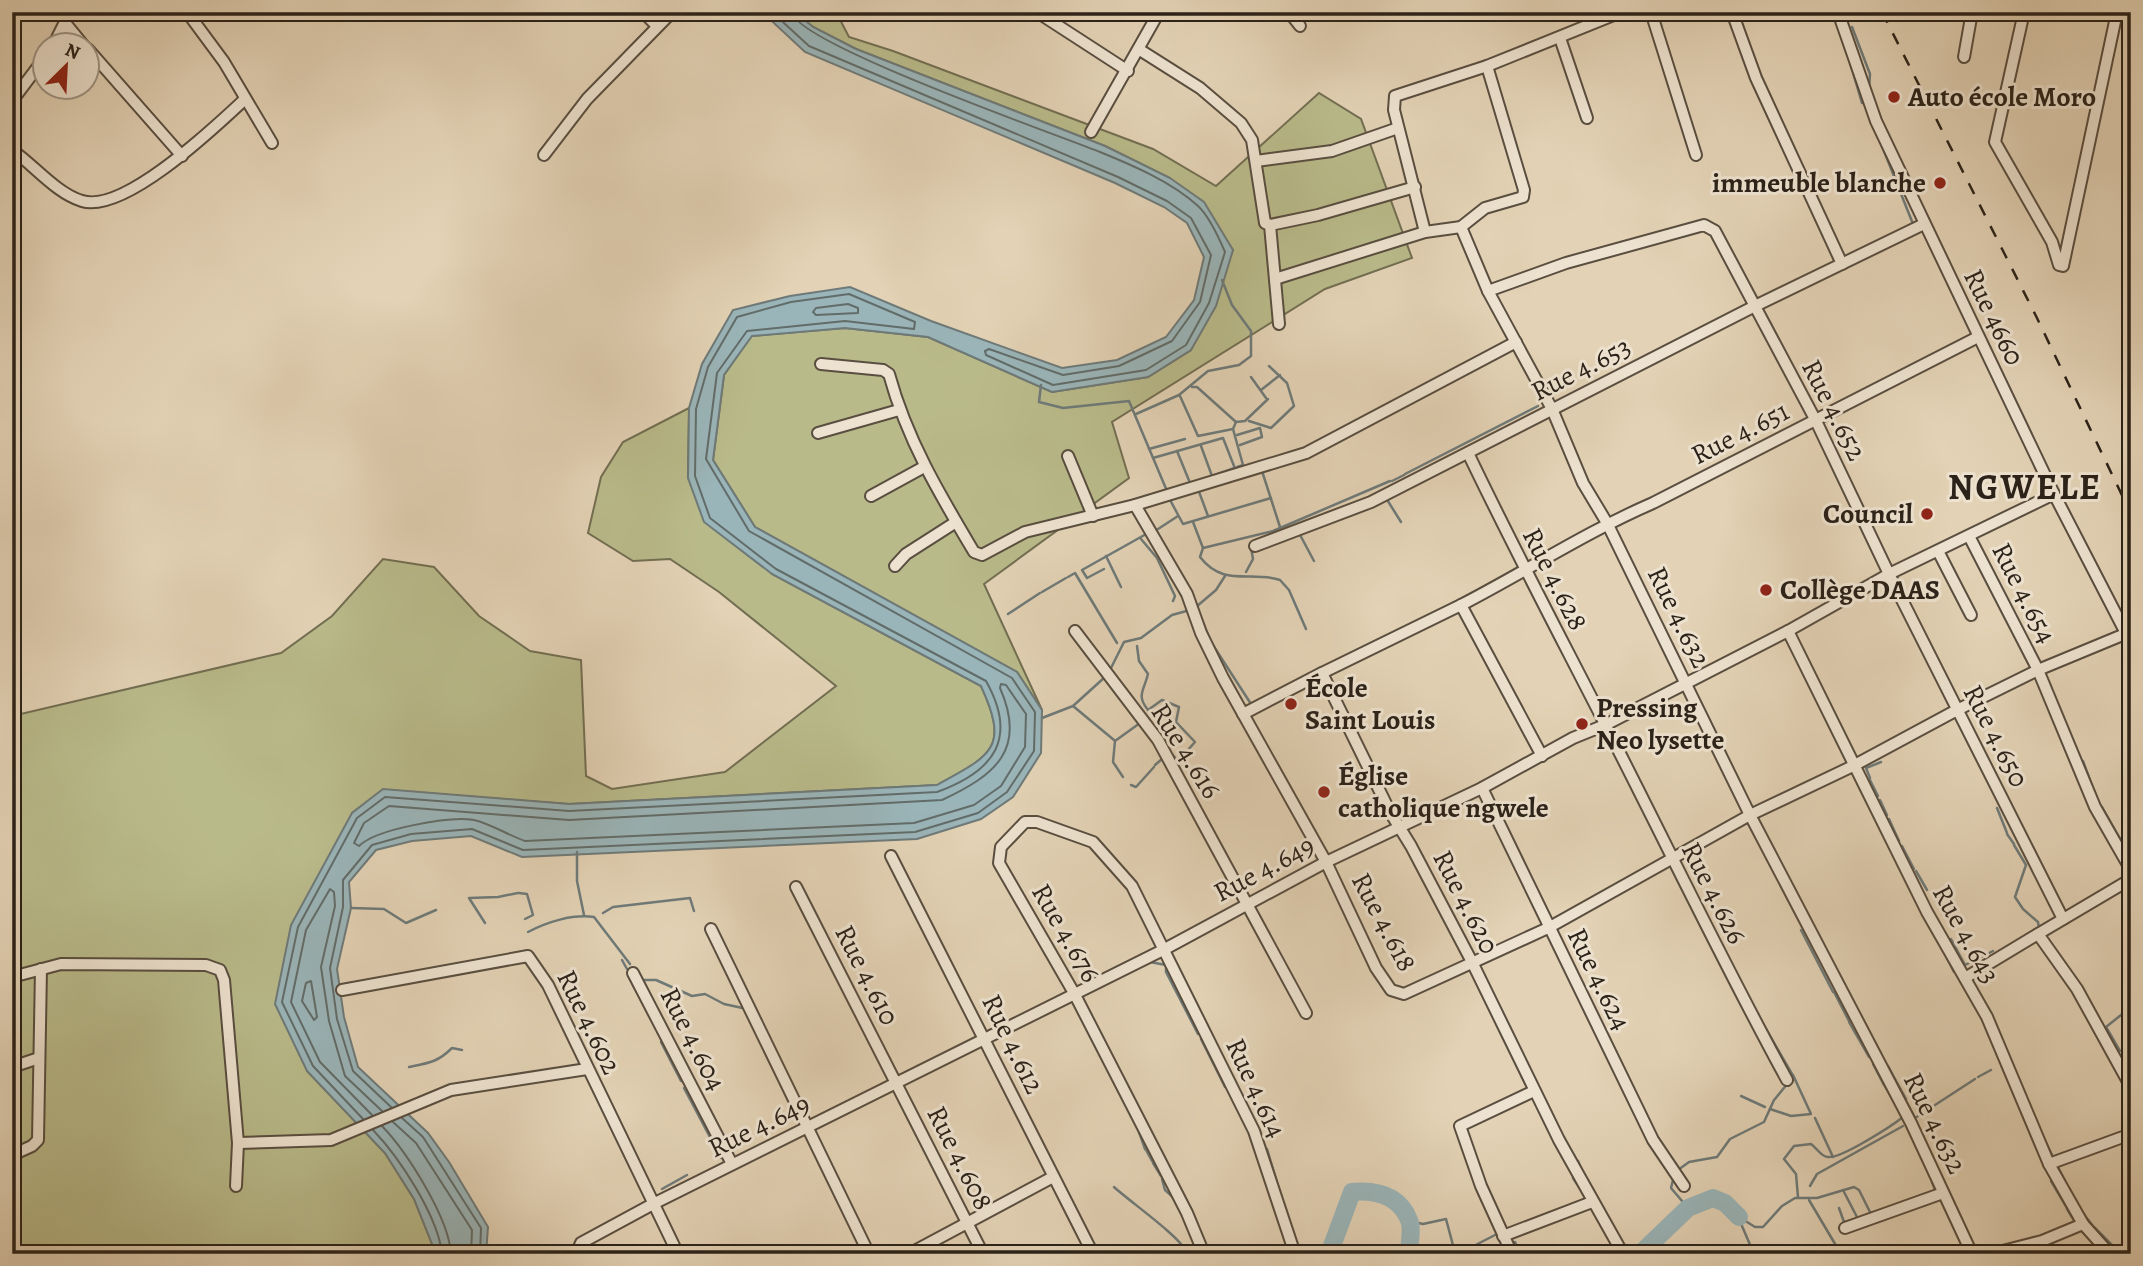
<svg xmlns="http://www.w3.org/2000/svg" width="2143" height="1266" font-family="Alegreya,serif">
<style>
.green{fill:#b9ba8a;stroke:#726e52;stroke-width:2}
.water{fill:#9ab5b9;stroke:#6e7a79;stroke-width:2}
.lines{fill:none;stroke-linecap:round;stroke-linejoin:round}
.shore{stroke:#626c69;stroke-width:2}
.stream{stroke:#6e7a79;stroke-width:2.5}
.river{stroke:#9ab5b9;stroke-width:18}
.minor-casing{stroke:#594e40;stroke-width:14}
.minor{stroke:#ede2cf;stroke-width:10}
.rail{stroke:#2b2219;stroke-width:2.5;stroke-dasharray:12 12;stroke-linecap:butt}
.poi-dot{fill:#8f2418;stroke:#ede2cf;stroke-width:2.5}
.labels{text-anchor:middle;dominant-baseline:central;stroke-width:6;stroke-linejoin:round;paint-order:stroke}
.poi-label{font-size:28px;font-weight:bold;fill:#2b2219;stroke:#ede2cf;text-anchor:start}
.street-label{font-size:28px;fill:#2b2219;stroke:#ede2cf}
.district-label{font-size:35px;font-weight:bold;letter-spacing:2px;fill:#2b2219;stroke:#ede2cf}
</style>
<rect width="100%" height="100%" fill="#e3d2b5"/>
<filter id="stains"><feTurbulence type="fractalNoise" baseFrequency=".00286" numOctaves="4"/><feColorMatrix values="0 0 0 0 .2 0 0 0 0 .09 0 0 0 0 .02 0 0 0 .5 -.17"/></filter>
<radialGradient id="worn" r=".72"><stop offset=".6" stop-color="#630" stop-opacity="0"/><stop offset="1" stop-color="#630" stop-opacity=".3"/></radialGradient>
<g class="green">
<path d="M795,12h41l13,25 44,14 260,98 63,37 103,-93 42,26 51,139 -87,31 -213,133 17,56 -145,106 58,126 -25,-38 -262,-145 -42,-67 11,-85 27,-39 94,-8 83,9 124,55 96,-15 43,-27 42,-100 -63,-72 -65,-32 -249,-97 -43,-22z"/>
<path d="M689,408l-1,70 84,96 209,112c29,63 10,69 -44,99l-368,19 -186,-14 -31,23 -45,258 78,82 29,46 22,55h-424v-538l269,-63 51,-37 51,-57 51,8 45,49 51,35 51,9 5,116 26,13 113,-17 111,-86 -117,-94 -49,-33 -37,2 -45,-28 13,-56 22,-35z"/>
</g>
<path class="water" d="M762,12h33l18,15 43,22 249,97 65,32 34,24 29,48 -17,56 -25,44 -43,27 -96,15 -124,-55 -83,-9 -93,8 -28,39 -11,85 42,67 262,145 25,38 -1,43 -28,44 -32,22 -64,20 -395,18 -51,-21 -59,5 -36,9 -27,32 2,26 -14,61 7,48 14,50 70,66 21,29 39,65 -2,27h-50l-22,-55 -29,-46 -78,-82 -32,-67 16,-79 61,-112 31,-24 186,15 368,-19c54,-30 73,-36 44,-99l-209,-112 -68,-52 -16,-44 1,-70 13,-44 31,-54 57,-14 60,-9 81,34 131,47 55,-8 49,-23 28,-37 10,-43 -17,-34 -23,-16 -49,-24 -310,-131z"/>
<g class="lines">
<g class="shore">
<path d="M772,12l37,34 309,131 49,24 24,17 20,37 -11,47 -28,39 -53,25 -56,9 -74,-26 -4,2 1,4 67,30 93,-15 40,-25 23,-42 16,-51c-6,-14 -16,-36 -27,-46 -26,-24 -66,-41 -98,-54 -42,-17 -305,-109 -308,-140"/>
<path d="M848,304l10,4v5l-42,2 -3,-3 3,-4z"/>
<path d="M1001,684l5,1 20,29 -1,33 -24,39 -27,19 -60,18 -389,18c-17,-6 -34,-17 -51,-21 -25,-4 -98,9 -115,26l-5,-3 10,-20 25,-17 180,14 373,-20c54,-25 85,-51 58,-112z"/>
<path d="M311,981l6,36 -3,3 -12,-19 4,-18z"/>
<path d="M372,1115l-52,-53 -29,-60 15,-72 24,-41 4,3 1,14 -14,61 8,54 16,55 37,35"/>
<path d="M402,1118l21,19 58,91 -1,26"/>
<path d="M363,1119l-50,-53 -31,-64 16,-75 59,-109 28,-21 184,14 368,-19c58,-21 81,-54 49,-111l-210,-112 -66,-51 -15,-42 1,-67 12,-42 29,-50 54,-15 58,-8 66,28 -1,7 -69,-8 -98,10 -30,42 -11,86 43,72 263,147 23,34 -1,39 -27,41 -29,21 -63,19 -392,18 -51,-21 -61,5 -39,11 -29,35v27l-13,61 7,51 16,52 38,36"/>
<path d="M393,1122l23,21 56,87 -1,24"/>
<path d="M382,1126c25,26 67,92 69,128"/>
<path d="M373,1130c26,27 65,86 69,124"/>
</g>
<g class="stream">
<path d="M1852,27l18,47 -1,15"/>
<path d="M1849,59l13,44"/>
<path d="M1882,146l31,78"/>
<path d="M1251,377l15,21"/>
<path d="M1041,385l-2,17 24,6 66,-7 38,90"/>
<path d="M1192,387h5l39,35"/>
<path d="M1261,390l19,-15"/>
<path d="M1180,396l18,40 35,-7"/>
<path d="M1136,414l43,-19 29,-24 31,-6 12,-9v-25l-19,-26 -10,-25"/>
<path d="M1249,421l22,7 23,-22 -7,-23 -18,-17"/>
<path d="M1236,422l9,-1 23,-22"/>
<path d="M1237,435l23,-7 2,9 -22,8"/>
<path d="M1201,446l11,30"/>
<path d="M1149,449l36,-10"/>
<path d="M1177,451l13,32"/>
<path d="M1153,458l70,-20 11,28"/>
<path d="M1262,471l18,56"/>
<path d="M1405,474l133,-68"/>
<path d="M1209,477l34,-12 -10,-36 3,-7"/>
<path d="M1392,481l12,-6"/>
<path d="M1198,489l10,27"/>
<path d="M1169,498l14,26 88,-26"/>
<path d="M1386,498l15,24"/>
<path d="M1193,522l10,26 -3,9c24,31 51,13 80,23l9,10 17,39"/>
<path d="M1155,531l23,-15"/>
<path d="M1299,533l15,28"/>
<path d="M1141,539l16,19 18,38 -2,5"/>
<path d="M1203,548l70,-17 117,-50"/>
<path d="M1106,556l15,31"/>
<path d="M1104,569l-17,9 -5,-8 66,-37"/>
<path d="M1246,572l7,-13 -2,-11"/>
<path d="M1068,577l7,-4 42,70"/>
<path d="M1042,592l24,-14"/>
<path d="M1196,607l20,-17 9,-14"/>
<path d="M1008,614l32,-21"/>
<path d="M1202,620l9,22 40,62"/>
<path d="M1137,646l2,15 9,13c-4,17 -12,21 0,36l14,-10 17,7 -3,15 19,20 -17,19 -8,-9"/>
<path d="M1109,672l15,-30 17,-4 31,-23 18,-5"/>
<path d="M1073,706l41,34"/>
<path d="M1042,718l31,-12 32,-29"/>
<path d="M2083,761l11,30"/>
<path d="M1155,765l7,-6"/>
<path d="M1123,777l-10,-15 2,-21 25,-18"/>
<path d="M1870,778l-4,-10 15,-6"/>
<path d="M1870,780l8,16"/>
<path d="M1131,785l5,2 18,-20"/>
<path d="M1880,800l7,15"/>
<path d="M2102,807l29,51"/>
<path d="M1997,808l10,25"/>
<path d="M1889,819l10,22"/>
<path d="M2007,834l7,10"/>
<path d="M2014,845l12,20 -11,32 8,12 15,13 1,6"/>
<path d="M1902,846l12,23"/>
<path d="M577,852v29l7,34"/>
<path d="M1916,871l11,19"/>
<path d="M519,893l8,1 6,21 -8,4"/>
<path d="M351,908l33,1 22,14 30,-13"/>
<path d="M603,913l10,-6 77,-9 4,13"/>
<path d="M485,923l-16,-25 29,-1 20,-4"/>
<path d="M1801,930l32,62"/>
<path d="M528,932c19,-10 44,-18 66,-15l36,47"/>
<path d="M1951,939l14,26 28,-14"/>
<path d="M1942,948l12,24"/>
<path d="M622,960l5,9"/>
<path d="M1150,962l16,3v7l32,62"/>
<path d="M641,980h15l36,16 13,-2 19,10 23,5"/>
<path d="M1834,992l15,29"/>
<path d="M1849,1022l20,35"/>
<path d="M1766,1029l26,45"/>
<path d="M1201,1039l24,48"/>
<path d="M661,1042l20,39"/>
<path d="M2120,1051l-14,-24 25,-20"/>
<path d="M2124,1057l7,13"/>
<path d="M1873,1064l11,21"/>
<path d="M1888,1066l7,13"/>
<path d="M409,1067c20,-4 29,-5 43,-19l10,2"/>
<path d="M1978,1077l13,-7"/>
<path d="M1895,1079l11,20"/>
<path d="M1885,1086l7,12"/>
<path d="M684,1088l37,70"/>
<path d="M1741,1096l24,11"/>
<path d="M1775,1099l13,-16"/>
<path d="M1906,1101l9,17 60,-39"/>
<path d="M1770,1109l21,7 20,-2 -18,-39"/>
<path d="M1815,1118l18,39"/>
<path d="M1139,1132l6,17"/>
<path d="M2046,1143l7,14"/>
<path d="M1267,1149l18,60"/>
<path d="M1146,1150l6,11"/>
<path d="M1578,1161l4,10"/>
<path d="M1153,1163l8,13"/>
<path d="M2057,1165l8,16"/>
<path d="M1678,1170l11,-8 28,-5 13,-18 34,-17 10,-22"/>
<path d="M1674,1176l-3,12 17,20"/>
<path d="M1573,1178l10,15"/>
<path d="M1162,1179l3,11 10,9"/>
<path d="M2051,1181l16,27"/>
<path d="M1932,1182l4,10"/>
<path d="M1810,1186l7,-12 86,-48"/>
<path d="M1114,1187c14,13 66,50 70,62l-8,5"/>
<path d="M662,1189l25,-14"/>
<path d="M1843,1190l15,29"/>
<path d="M1798,1197l-2,-23 -12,-15 10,-13 17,-2c6,4 10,13 17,13 13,2 65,-32 75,-40"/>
<path d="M1809,1200l32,54"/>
<path d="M1839,1208l5,14 9,-2"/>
<path d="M2079,1208l14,18"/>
<path d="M2067,1209l8,13"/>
<path d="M1739,1217l16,10h8l19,-21 13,-8h22l37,-11 5,3 11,22"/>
<path d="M1739,1219l15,35"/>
<path d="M1410,1221l13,3 23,-5 8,30 6,5"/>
<path d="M2094,1227l27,27"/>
<path d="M1604,1231l7,9"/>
<path d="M1193,1240l3,14"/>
<path d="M1515,1242l5,12"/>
<path d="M1472,1246l3,8"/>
<path d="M1460,1253l37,-19"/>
</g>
<g class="river">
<path d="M1329,1254l23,-62c24,-2 47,3 57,28 4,8 0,24 0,34"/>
<path d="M1640,1254l48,-46 25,-10 12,5 14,14"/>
</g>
<defs>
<g id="minor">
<path d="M187,12l37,50 48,81"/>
<path d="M643,12l14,14"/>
<path d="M1037,12l91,59"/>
<path d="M1289,12l11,14"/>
<path d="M1651,12l45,143"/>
<path d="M1732,12l24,66 86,186"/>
<path d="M1838,12l38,109 178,373 77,149"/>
<path d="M2024,12l-29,130 57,100 7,23 4,1 54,-254"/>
<path d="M66,24l18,22"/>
<path d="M1560,38l27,80"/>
<path d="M53,46l17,-34"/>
<path d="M88,49l94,107"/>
<path d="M1140,50l60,38 41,35 11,17 13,83 5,2 9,99"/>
<path d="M1964,57l8,-45"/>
<path d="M1487,66l37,124 -1,7 -38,11 -24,19 27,64"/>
<path d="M12,101l34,-45"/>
<path d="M1091,132l68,-120"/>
<path d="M12,150c23,16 44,43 70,51 42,13 133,-74 162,-101"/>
<path d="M544,155l43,-56 85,-87"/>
<path d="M1256,161l76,-10 66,-23"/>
<path d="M1270,225l48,-10 97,-28"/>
<path d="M1425,232l-31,-122 1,-14 92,-30 134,-54"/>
<path d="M1275,279l150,-47 36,-5"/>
<path d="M821,364l62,6 6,4c18,66 51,121 85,178l8,3 43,-23 110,-27 171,-52 210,-111"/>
<path d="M818,433l81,-23"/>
<path d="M1468,453c44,92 91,181 137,271 61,119 118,239 182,356"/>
<path d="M1068,456l25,60"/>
<path d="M871,496l53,-29"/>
<path d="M1135,505l52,89 14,39 22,45 103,184 50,106 15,22 13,4 144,-66 202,-113 103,-49 104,-56 81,-40 87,-36"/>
<path d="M1969,536l69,134 57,137 36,63"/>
<path d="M1255,546l116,-44 382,-195 171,-83"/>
<path d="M1938,551l33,64"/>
<path d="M895,566l11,-12 50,-32"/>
<path d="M1461,605c64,-33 125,-73 192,-102l325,-166"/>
<path d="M1075,631l83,109 148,273"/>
<path d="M1788,631l139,281 60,105 62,147 34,60 27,30"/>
<path d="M1243,714l79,-41"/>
<path d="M1542,756l-81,-151 -139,68 68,139 21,34 61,116 87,178 64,114"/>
<path d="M1482,788l171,352 31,46"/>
<path d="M891,856l202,398"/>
<path d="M796,887l187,367"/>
<path d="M711,929l158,325"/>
<path d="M2038,934l93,-55"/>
<path d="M633,973l99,191"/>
<path d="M12,977l49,-13 145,1 14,5 4,10 14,163 -2,43"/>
<path d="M1965,978l73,-44 39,55 54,98"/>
<path d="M342,990l186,-34 20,29 130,269"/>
<path d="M12,1067l27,-9"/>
<path d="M238,1143l93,-3 120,-50 136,-21"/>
<path d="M12,1155l20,-9 6,-6 3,-171"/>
<path d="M2049,1164l82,-30"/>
<path d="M1845,1228l98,-35"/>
<path d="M1503,1236l89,-34"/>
<path d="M576,1254l5,-11 72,-39 510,-254 163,-88 156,-74 91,-50 32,-13 183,-94 101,-57 165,-80"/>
<path d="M909,1254l144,-77"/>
<path d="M1204,1254l-17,-41 -113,-220 -75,-130 2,-16 24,-25h12l56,20 39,44 122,245 40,120"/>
<path d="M1512,1254l-31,-68 -21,-60 74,-35"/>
<path d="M1972,1254l-61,-131 -161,-308 -143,-292 -24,-40 -31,-74 -64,-118 78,-28 138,-38 11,6 101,190 73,153 174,345"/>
<path d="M1991,1254l51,-13 41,-17"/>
</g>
</defs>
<use href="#minor" class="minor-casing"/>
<use href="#minor" class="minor"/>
<path class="rail" d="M1882,12l154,304 95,198"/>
</g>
<g class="poi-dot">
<circle cx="1894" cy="97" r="7"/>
<circle cx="1940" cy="183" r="7"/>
<circle cx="1927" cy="514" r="7"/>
<circle cx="1766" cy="590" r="7"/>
<circle cx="1291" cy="704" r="7"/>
<circle cx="1582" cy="724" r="7"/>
<circle cx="1324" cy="792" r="7"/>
</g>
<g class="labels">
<g class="poi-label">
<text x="1908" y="97">Auto école Moro</text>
<text x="1926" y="183" text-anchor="end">immeuble blanche</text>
<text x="1913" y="514" text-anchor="end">Council</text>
<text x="1780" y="590">Collège DAAS</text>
<text x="1305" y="688">École<tspan x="1305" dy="32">Saint Louis</tspan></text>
<text x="1596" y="708">Pressing<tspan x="1596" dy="32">Neo lysette</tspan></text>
<text x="1338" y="776">Église<tspan x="1338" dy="32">catholique ngwele</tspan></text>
</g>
<g class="street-label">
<text transform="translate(1994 317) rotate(64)">Rue 4660</text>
<text transform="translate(1581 369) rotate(-27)">Rue 4.653</text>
<text transform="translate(1834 410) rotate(63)">Rue 4.652</text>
<text transform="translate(1740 433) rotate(-27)">Rue 4.651</text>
<text transform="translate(1555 579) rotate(63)">Rue 4.628</text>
<text transform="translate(2024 593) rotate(63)">Rue 4.654</text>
<text transform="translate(1679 617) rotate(64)">Rue 4.632</text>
<text transform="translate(1996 736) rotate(63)">Rue 4.650</text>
<text transform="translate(1186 751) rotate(58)">Rue 4.616</text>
<text transform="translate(1264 869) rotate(-28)">Rue 4.649</text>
<text transform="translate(1714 893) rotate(63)">Rue 4.626</text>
<text transform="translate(1466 902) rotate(63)">Rue 4.620</text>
<text transform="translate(1384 922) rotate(62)">Rue 4.618</text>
<text transform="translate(1066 933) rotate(60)">Rue 4.676</text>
<text transform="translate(1966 934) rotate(61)">Rue 4.643</text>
<text transform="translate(867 975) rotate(63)">Rue 4.610</text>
<text transform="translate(1599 979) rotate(64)">Rue 4.624</text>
<text transform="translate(589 1022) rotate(64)">Rue 4.602</text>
<text transform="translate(693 1039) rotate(63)">Rue 4.604</text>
<text transform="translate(1013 1044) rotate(64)">Rue 4.612</text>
<text transform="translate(1256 1088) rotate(65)">Rue 4.614</text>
<text transform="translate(1935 1123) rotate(64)">Rue 4.632</text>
<text transform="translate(759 1126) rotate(-26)">Rue 4.649</text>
<text transform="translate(960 1158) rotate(63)">Rue 4.608</text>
</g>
<g class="district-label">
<text x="2025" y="487">NGWELE</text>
</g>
</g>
<rect width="2143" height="1266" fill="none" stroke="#e3d2b5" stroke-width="42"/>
<rect x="14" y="14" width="2115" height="1238" fill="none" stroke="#2b2219" stroke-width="3.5"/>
<rect x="21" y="21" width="2101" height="1224" fill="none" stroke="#2b2219" stroke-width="2"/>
<g transform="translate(66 66) rotate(24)"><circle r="33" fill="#ede2cf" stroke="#9f9586" stroke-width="2"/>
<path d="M0-5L12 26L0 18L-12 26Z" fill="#8f2418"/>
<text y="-10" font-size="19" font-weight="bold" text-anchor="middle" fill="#2b2219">N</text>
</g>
<rect width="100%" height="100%" filter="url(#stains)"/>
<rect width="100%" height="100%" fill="url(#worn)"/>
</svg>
